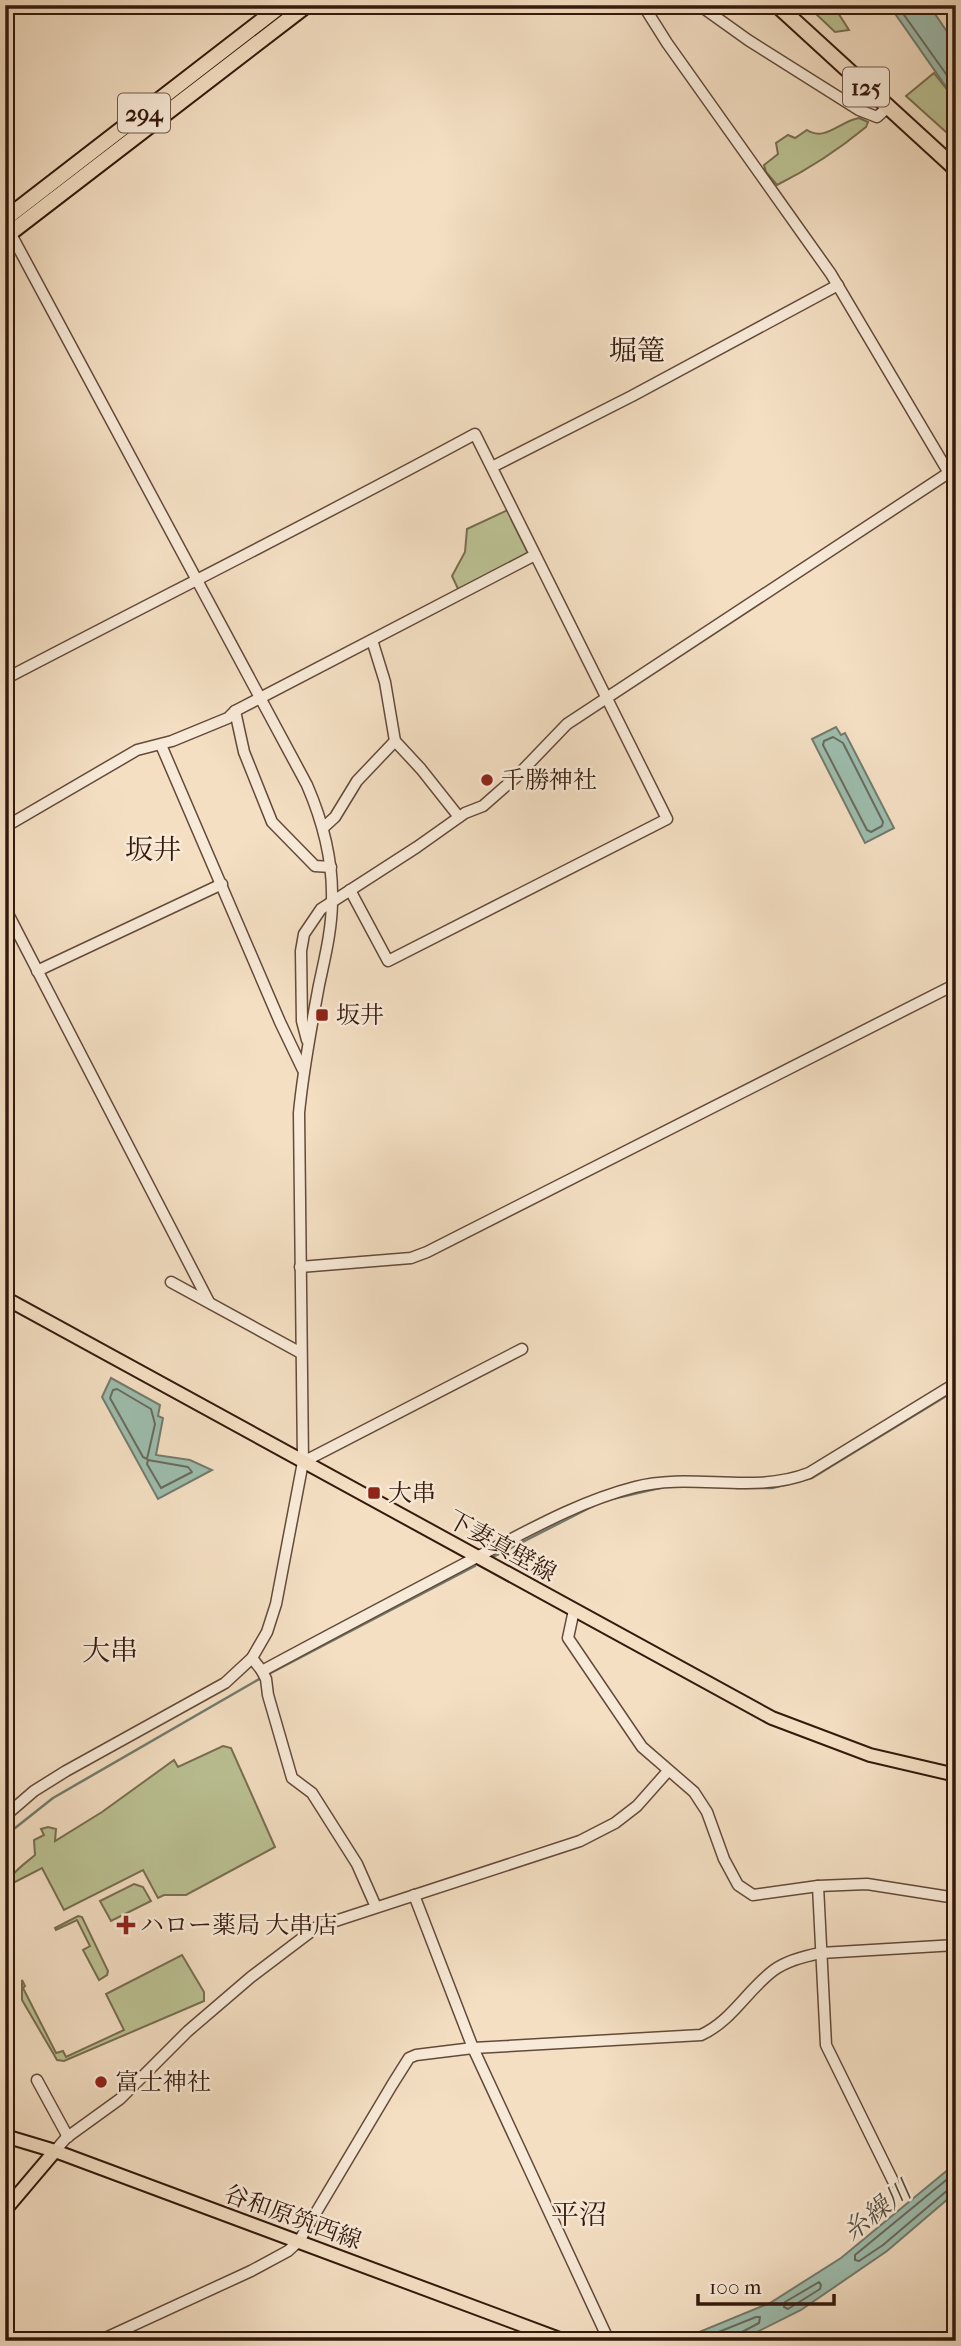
<svg xmlns="http://www.w3.org/2000/svg" width="961" height="2346" font-family="'IM FELL French Canon','Noto Serif JP',serif">
<style>
.green{fill:#bbc294;stroke:#786e50;stroke-width:2}
.water{fill:#9dbdae;stroke:#737b6d;stroke-width:2}
.lines{fill:none;stroke-linecap:round;stroke-linejoin:round}
.shore{stroke:#686b5d;stroke-width:2}
.stream{stroke:#737b6d;stroke-width:2.5}
.minor-casing{stroke:#644a3a;stroke-width:13}
.major-casing{stroke:#34190c;stroke-width:16}
.highway-casing{stroke:#34190c;stroke-width:18}
.minor{stroke:#f8ead8;stroke-width:10}
.major{stroke:#f4dfc3;stroke-width:12}
.highway{stroke:#f4dfc3;stroke-width:14}
.poi-dot{fill:#8f2418;stroke:#f8ead8;stroke-width:2.5}
.labels{text-anchor:middle;dominant-baseline:central;stroke-width:5;stroke-linejoin:round;paint-order:stroke}
.shield{fill:#f8ead8;stroke:#6f5849;stroke-width:2}
.shield-label{font-size:23px;font-weight:bold;fill:#34190c}
.poi-label{font-size:24px;fill:#34190c;stroke:#f8ead8;text-anchor:start}
.street-label{font-size:24px;fill:#34190c;stroke:#f8ead8}
.water-label{font-size:26px;font-style:italic;fill:#595245;stroke:#f8ead8}
.quarter-label{font-size:28px;fill:#34190c;stroke:#f8ead8}
</style>
<rect width="100%" height="100%" fill="#f4dfc3"/>
<filter id="stains"><feTurbulence type="fractalNoise" baseFrequency=".00286" numOctaves="4"/><feColorMatrix values="0 0 0 0 .2 0 0 0 0 .09 0 0 0 0 .02 0 0 0 .5 -.17"/></filter>
<radialGradient id="worn" r=".72"><stop offset=".6" stop-color="#630" stop-opacity="0"/><stop offset="1" stop-color="#630" stop-opacity=".3"/></radialGradient>
<g class="green">
<path d="M811,5h22l16,25 -14,2 -19,-18z"/>
<path d="M934,73l22,28v40l-50,-45z"/>
<path d="M859,118l9,4 -2,5c-29,24 -55,41 -89,58l-11,-13 -2,-7 14,-11 -2,-11 12,-8 7,3 12,-8c18,12 33,-9 52,-12z"/>
<path d="M510,509l1,10 18,36 -70,36 -7,-15 13,-24 2,-23z"/>
<path d="M223,1746l8,2 44,99 -89,48h-22l-6,3 -15,-28 -79,40 -22,-42 -33,17 4,7 -8,4c0,-20 16,-29 30,-41l-1,-15 10,-5 -3,-6 7,-2 8,2 -1,12 47,-29 72,-52 4,7z"/>
<path d="M134,1884l9,3 8,14 -40,20 -11,-20z"/>
<path d="M78,1916l4,1 26,54 -1,4 -8,5 -16,-30 7,-4 -13,-26 -21,10 -1,-2z"/>
<path d="M182,1955l22,37v9l-140,60 -7,-1 -4,-7 -31,-53v-20l3,6 -2,2 33,65 7,-2 3,6 58,-27 -18,-36z"/>
</g>
<g class="water">
<path d="M889,5h40l27,40v56z"/>
<path d="M836,727l5,8 4,-2 49,95 -29,15 -53,-104z"/>
<path d="M111,1378l49,27 -2,11 5,2 -7,37 34,5 22,10 -54,29 -56,-102z"/>
<path d="M956,2163v29l-69,59 -86,59 -62,31h-55l-2,-2 88,-36 71,-45z"/>
</g>
<g class="lines">
<g class="shore">
<path d="M897,5l59,83"/>
<path d="M833,737l10,6 40,79 -1,4 -11,6 -4,-2 -44,-85 1,-4z"/>
<path d="M117,1389l34,20 4,15 -8,35 -4,-2 -33,-59 3,-8z"/>
<path d="M148,1460l40,7 4,5 -31,16 -14,-24z"/>
<path d="M956,2172l-101,83v5l4,1 24,-16 66,-56 7,-2"/>
<path d="M819,2282l2,3 -1,4 -32,20 -4,-2 1,-5z"/>
<path d="M696,2341l60,-24h4l-1,6 -19,10 -2,8"/>
</g>
<g class="stream">
<path d="M736,1488h36l40,-10 144,-88"/>
<path d="M612,1499l52,-12"/>
<path d="M493,1557l106,-54"/>
<path d="M267,1675l208,-109"/>
<path d="M5,1836l48,-38 208,-120"/>
</g>
<defs>
<g id="minor">
<path d="M652,5l-7,3 22,35 164,231 125,211"/>
<path d="M699,5l49,35 111,70 18,7 11,-10"/>
<path d="M5,223l302,562c16,37 26,74 25,115 0,29 -7,57 -13,85 -8,43 -16,85 -20,128l4,349 -27,142 -9,28 -15,26 -27,25 -159,88 -32,20 -29,25"/>
<path d="M492,467l140,-71 206,-111"/>
<path d="M372,640l13,42 10,59 26,28 38,48"/>
<path d="M5,679c157,-82 315,-161 470,-245l192,385 -279,142 -38,-71"/>
<path d="M161,745l119,277 23,48"/>
<path d="M5,827l132,-77 35,-9 56,-23 7,-7"/>
<path d="M323,828l12,-11 22,-36 38,-40"/>
<path d="M331,867l-16,-1 -43,-44 -28,-70 -9,-41 300,-156"/>
<path d="M5,908l204,394"/>
<path d="M37,971l185,-87"/>
<path d="M307,1040l-5,-19 -1,-70 3,-17 17,-25 96,-62 48,-34 18,-7 33,-29 51,-53 389,-256"/>
<path d="M300,1267l111,-9 16,-6 529,-268"/>
<path d="M171,1282l130,71"/>
<path d="M303,1462l219,-113"/>
<path d="M574,1610l-6,28 74,109 52,45 13,20 17,47 14,26 15,10 65,-9 49,-2 89,14"/>
<path d="M252,1658l10,13c72,-39 145,-77 217,-115 50,-26 101,-55 156,-69 57,-15 118,8 174,-14l147,-90"/>
<path d="M262,1671l4,8 2,16 24,83 20,15 45,71 19,43"/>
<path d="M818,1886l8,159 67,136"/>
<path d="M414,1895l59,153 136,293"/>
<path d="M37,2080l31,57"/>
<path d="M55,2151l11,-13 54,-39 68,-68 63,-54 66,-50 263,-86 35,-18 22,-17 31,-35"/>
<path d="M5,2189l10,10"/>
<path d="M99,2341l152,-70 37,-20 11,-10 93,-156 17,-27 7,-3 57,-7 228,-13c31,-14 46,-45 73,-65 14,-10 31,-14 47,-17l135,-8"/>
</g>
<g id="major">
<path d="M5,1298l767,420 98,37 86,20"/>
<path d="M5,2136l50,15 510,190"/>
<path d="M5,2210l50,-59"/>
</g>
<g id="highway">
<path d="M777,5l179,164"/>
<path d="M5,219l277,-214"/>
<path d="M5,237l302,-232"/>
</g>
</defs>
<use href="#minor" class="minor-casing"/>
<use href="#major" class="major-casing"/>
<use href="#highway" class="highway-casing"/>
<use href="#minor" class="minor"/>
<use href="#major" class="major"/>
<use href="#highway" class="highway"/>
</g>
<g class="poi-dot">
<circle cx="487" cy="780" r="7"/>
<rect x="315" y="1008" width="14" height="14" rx="3.5"/>
<rect x="367" y="1486" width="14" height="14" rx="3.5"/>
<path d="M122.5 1914.5h7v7h7v7h-7v7h-7v-7h-7v-7h7z"/>
<circle cx="101" cy="2082" r="7"/>
</g>
<g class="labels">
<g class="shield">
<rect x="843" y="67.5" width="46" height="39" rx="5"/>
<rect x="118" y="93.5" width="52" height="39" rx="5"/>
</g>
<g class="shield-label">
<text x="866" y="87">125</text>
<text x="144" y="113">294</text>
</g>
<g class="poi-label">
<text x="501" y="780">千勝神社</text>
<text x="336" y="1015">坂井</text>
<text x="388" y="1493">大串</text>
<text x="140" y="1925">ハロー薬局 大串店</text>
<text x="115" y="2082">富士神社</text>
</g>
<g class="street-label">
<text transform="translate(502 1546) rotate(29)">下妻真壁線</text>
<text transform="translate(293 2217) rotate(20)">谷和原筑西線</text>
</g>
<g class="water-label">
<text transform="translate(877 2211) rotate(-38)">糸繰川</text>
</g>
<g class="quarter-label">
<text x="637" y="350">堀篭</text>
<text x="153" y="849">坂井</text>
<text x="110" y="1650">大串</text>
<text x="579" y="2214">平沼</text>
</g>
</g>
<rect width="961" height="2346" fill="none" stroke="#f4dfc3" stroke-width="28"/>
<rect x="7" y="7" width="947" height="2332" fill="none" stroke="#34190c" stroke-width="3.5"/>
<rect x="14" y="14" width="933" height="2318" fill="none" stroke="#34190c" stroke-width="2"/>
<path d="M698 2294v10h136v-10" fill="none" stroke="#34190c" stroke-width="3.5"/>
<text x="709" y="2294" font-size="21" fill="#34190c" stroke="#f8ead8" stroke-width="5" paint-order="stroke">100 m</text>
<rect width="100%" height="100%" filter="url(#stains)"/>
<rect width="100%" height="100%" fill="url(#worn)"/>
</svg>
